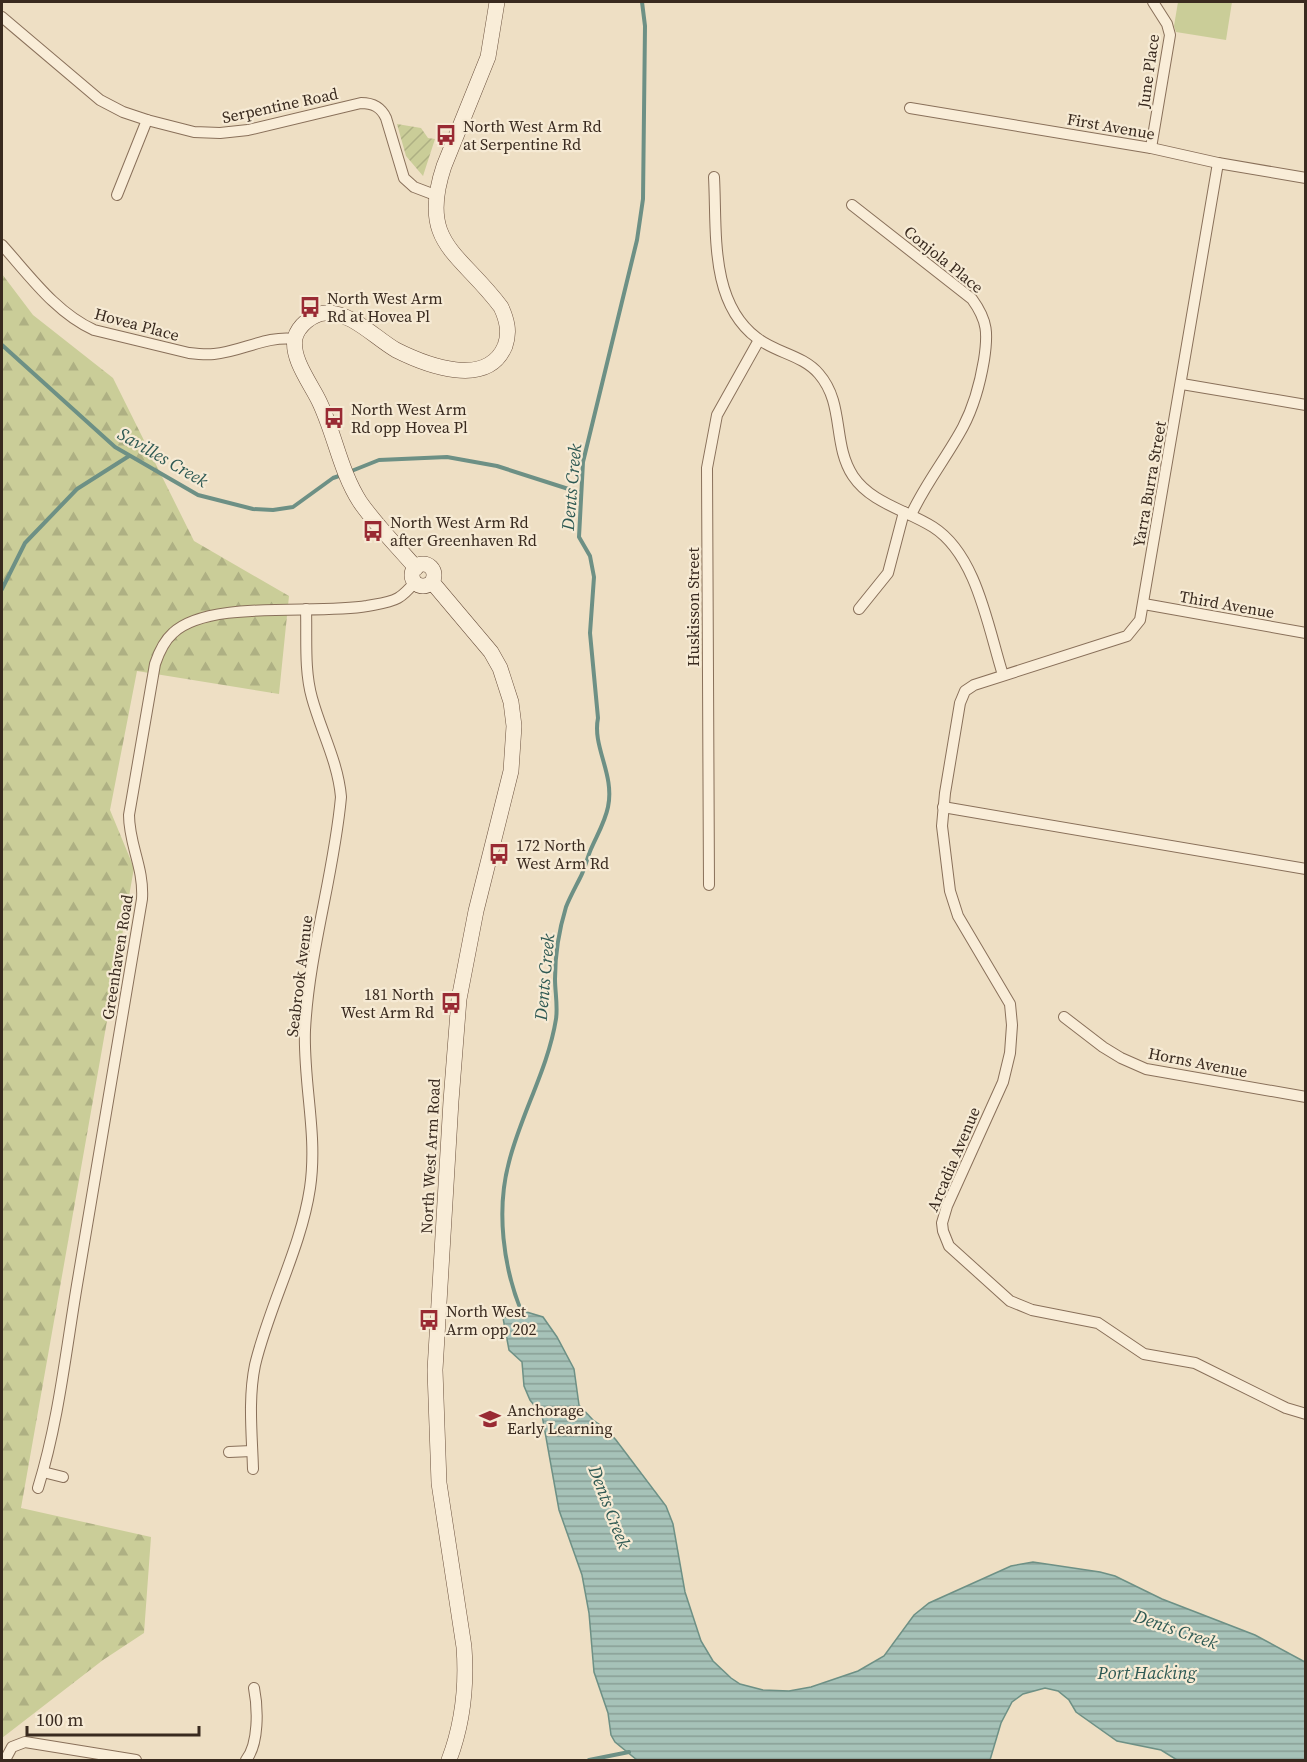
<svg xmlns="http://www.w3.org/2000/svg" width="1307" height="1762" font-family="'Source Serif 4',serif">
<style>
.green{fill:#cacd98}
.forest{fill:url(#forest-firs)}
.garden{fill:url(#garden-furrows)}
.water{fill:url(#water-rules);stroke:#6d9085;stroke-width:1.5}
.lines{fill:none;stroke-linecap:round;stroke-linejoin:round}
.stream{stroke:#6d9085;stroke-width:4}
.street-casing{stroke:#89705a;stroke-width:12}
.secondary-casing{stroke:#6b513e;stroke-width:16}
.street{stroke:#f9edd8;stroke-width:10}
.secondary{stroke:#f9edd8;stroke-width:15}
.labels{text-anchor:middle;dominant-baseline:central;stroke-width:4.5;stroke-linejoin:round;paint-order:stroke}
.street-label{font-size:16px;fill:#392a1f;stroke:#f6ead4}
.poi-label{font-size:16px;fill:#392a1f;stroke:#f6ead4;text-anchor:start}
.water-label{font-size:18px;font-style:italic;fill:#2e5953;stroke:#f6ead4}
</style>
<defs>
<pattern id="forest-firs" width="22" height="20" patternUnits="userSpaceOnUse" patternTransform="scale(1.5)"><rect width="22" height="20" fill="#cacd98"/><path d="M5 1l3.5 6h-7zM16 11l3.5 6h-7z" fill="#aeb083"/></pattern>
<pattern id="garden-furrows" width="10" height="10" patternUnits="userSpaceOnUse" patternTransform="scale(1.5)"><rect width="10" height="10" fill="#cacd98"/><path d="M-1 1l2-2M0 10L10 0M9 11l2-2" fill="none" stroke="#aeb083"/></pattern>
<pattern id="water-rules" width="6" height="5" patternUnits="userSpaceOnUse" patternTransform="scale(1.5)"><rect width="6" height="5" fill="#a6c2b8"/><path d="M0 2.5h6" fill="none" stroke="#889e95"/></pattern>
</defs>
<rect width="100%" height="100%" fill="#eedfc4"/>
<path class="green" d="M1178,2h54l-6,38 -50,-8 -2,-6z"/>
<path class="forest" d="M2,274l31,41 80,63 81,163 95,55 -10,98 -142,-23 -27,139 24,58 -113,640 130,29 -7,96 -41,27 -101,78z"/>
<path class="garden" d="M397,124l24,4 7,10 7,1 -12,37 -17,-20z"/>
<path class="water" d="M520,1310l23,7 14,20 17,32 5,36 14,15 13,9 10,11 50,66 7,18 12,68 16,49 12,20 18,17 9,6 23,6 26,1 22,-4 47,-16 26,-15 30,-41 15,-12 82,-37 22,-4 67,10 15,4 47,23 93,36 50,27v98h-128l-16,-10 -44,-9 -41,-29 -7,-12 -11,-9 -13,-3 -22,6 -11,8 -11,21 -11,37h-353l-22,-18 -4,-7 -3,-22 -14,-41 -5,-59 -7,-38 -23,-65 -17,-95 -12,-15 -6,-14 -2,-24 -13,-12 -6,-32z"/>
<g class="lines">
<g class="stream">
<path d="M2,345l113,102 83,48 55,14 20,1 20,-3 40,-29 9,-3"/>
<path d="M349,472l30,-12 68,-3 50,9 84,27"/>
<path d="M2,589l23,-46 52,-54 52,-33"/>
<path d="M522,1313c-19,-46 -26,-103 -13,-151 12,-48 39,-93 47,-143 2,-13 -1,-27 -1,-40 0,-24 4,-49 11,-72 4,-10 9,-19 14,-29 5,-9 7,-20 11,-29 6,-14 14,-27 17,-42 7,-33 -16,-60 -10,-89l-8,-85 4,-56 -4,-21 -11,-19 4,-75 54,-222 6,-41 2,-173 -3,-24"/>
<path d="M589,1760l40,-8"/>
</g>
<defs>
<g id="street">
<path d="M2,17l98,83 23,12 24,8 47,12 26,1 28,-3 113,-27c12,0 20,4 25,15l18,60 10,9 21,8"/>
<path d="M910,108l241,40 67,15 88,15"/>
<path d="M1151,148l19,-113 -3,-11 -14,-22"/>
<path d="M1218,163l-78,457 -13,16 -153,49 -9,6 -5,12 -15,90 -3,33 8,65 8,25 52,88 2,21 -2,28 -7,29 -56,124 -5,17 1,8 6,15 61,55 22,9 66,13 46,31 51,9 91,45 20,6"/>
<path d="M714,177c3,54 -5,125 43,161 19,15 46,17 62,36 26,30 13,70 34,102 18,27 53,34 80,51 44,28 55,101 70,148"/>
<path d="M117,195l30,-75"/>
<path d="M852,205l120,94c16,22 16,35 12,61 -4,24 -10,46 -21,67 -16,30 -38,57 -52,88"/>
<path d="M2,245c27,30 54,68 92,85l95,23c8,1 17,2 25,1 27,-2 53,-19 81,-15"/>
<path d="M1182,384l124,21"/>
<path d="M1144,604l162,29"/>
<path d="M859,609l29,-36 16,-61"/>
<path d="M943,807l363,62"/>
<path d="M709,885l-2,-417 10,-53 42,-75"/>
<path d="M1064,1017l39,30 18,11 25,11 160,28"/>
<path d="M229,1452l23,-1"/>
<path d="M253,1469c-1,-34 -5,-70 2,-104 14,-59 46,-117 55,-177 8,-54 -7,-105 -5,-158 4,-79 29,-155 36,-233 -3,-35 -20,-66 -29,-99 -8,-28 -5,-60 -6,-89"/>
<path d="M43,1472l20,5"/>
<path d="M38,1488c21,-68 28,-139 40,-209 22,-127 43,-254 64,-380 2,-32 -13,-54 -13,-84l26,-151c4,-12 9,-23 18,-31 36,-34 143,-18 194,-27 10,-2 22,-3 31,-8 7,-4 12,-10 17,-16"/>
<path d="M5,1760l7,-13 13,-5 111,18"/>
<path d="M246,1760c13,-16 12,-52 8,-72"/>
</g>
<g id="secondary">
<circle cx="423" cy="575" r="11"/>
<path d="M416,568c-19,-22 -40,-43 -56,-66 -20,-31 -25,-68 -41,-101 -8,-17 -28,-42 -24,-63 3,-12 17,-24 30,-25 26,-2 50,25 71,37 30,15 91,39 109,-4 5,-14 2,-26 -4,-39 -41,-55 -83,-63 -57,-141l44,-109 9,-55"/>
<path d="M432,582l59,70 9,16 11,34 3,24 -3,45 -35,140 -17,88 -8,102 -16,269 4,113 25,164c3,40 -1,76 -15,113"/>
</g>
</defs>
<use href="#street" class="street-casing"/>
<use href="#secondary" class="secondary-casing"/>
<use href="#street" class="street"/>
<use href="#secondary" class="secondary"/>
</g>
<defs>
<symbol id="bus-bare" viewBox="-9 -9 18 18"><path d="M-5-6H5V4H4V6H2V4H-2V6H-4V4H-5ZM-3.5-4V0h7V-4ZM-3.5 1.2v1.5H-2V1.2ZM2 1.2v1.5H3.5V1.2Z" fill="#992a33" stroke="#f6ead4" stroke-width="2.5" paint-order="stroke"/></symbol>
<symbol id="school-bare" viewBox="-9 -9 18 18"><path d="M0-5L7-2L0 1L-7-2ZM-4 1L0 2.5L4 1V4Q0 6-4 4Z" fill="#992a33" stroke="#f6ead4" stroke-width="2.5" paint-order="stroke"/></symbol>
</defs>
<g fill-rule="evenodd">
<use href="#bus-bare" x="431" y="120" width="30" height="30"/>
<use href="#bus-bare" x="295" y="292" width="30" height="30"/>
<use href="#bus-bare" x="319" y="403" width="30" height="30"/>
<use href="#bus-bare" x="358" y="516" width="30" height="30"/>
<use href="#bus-bare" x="484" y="839" width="30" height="30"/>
<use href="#bus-bare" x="436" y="988" width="30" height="30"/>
<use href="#bus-bare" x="414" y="1305" width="30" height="30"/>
<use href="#school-bare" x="475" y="1404" width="30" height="30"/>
</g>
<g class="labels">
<g class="street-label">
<text transform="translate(1148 71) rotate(-82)">June Place</text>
<text transform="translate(280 105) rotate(-12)">Serpentine Road</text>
<text transform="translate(1111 126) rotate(10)">First Avenue</text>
<text transform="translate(944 259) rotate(39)">Conjola Place</text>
<text transform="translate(137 324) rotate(15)">Hovea Place</text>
<text transform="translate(1149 484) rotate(-80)">Yarra Burra Street</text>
<text transform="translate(1227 604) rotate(10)">Third Avenue</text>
<text transform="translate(693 607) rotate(-90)">Huskisson Street</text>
<text transform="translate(117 957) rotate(-81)">Greenhaven Road</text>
<text transform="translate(299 976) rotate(-83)">Seabrook Avenue</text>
<text transform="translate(1198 1062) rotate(11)">Horns Avenue</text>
<text transform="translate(430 1156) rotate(-87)">North West Arm Road</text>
<text transform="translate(953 1159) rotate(-67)">Arcadia Avenue</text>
</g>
<g class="poi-label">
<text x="463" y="126">North West Arm Rd<tspan x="463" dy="18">at Serpentine Rd</tspan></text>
<text x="327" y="298">North West Arm<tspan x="327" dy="18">Rd at Hovea Pl</tspan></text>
<text x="351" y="409">North West Arm<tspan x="351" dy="18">Rd opp Hovea Pl</tspan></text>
<text x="390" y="522">North West Arm Rd<tspan x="390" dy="18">after Greenhaven Rd</tspan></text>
<text x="516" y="845">172 North<tspan x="516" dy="18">West Arm Rd</tspan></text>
<text x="434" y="994" text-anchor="end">181 North<tspan x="434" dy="18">West Arm Rd</tspan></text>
<text x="446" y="1311">North West<tspan x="446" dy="18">Arm opp 202</tspan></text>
<text x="507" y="1410">Anchorage<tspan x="507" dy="18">Early Learning</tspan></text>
</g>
<g class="water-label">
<text transform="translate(163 457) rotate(30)">Savilles Creek</text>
<text transform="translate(571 487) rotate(-85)">Dents Creek</text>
<text transform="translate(544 977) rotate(-85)">Dents Creek</text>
<text transform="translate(610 1507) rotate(69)">Dents Creek</text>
<text transform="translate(1176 1629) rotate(19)">Dents Creek</text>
<text x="1147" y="1672">Port Hacking</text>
</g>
</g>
<rect width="1307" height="1762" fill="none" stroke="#392a1f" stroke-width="6"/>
<path d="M27 1726v9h172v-9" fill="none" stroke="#392a1f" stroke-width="3"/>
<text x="36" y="1726" font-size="18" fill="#392a1f" stroke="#f6ead4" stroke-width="4.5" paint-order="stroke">100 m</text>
</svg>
